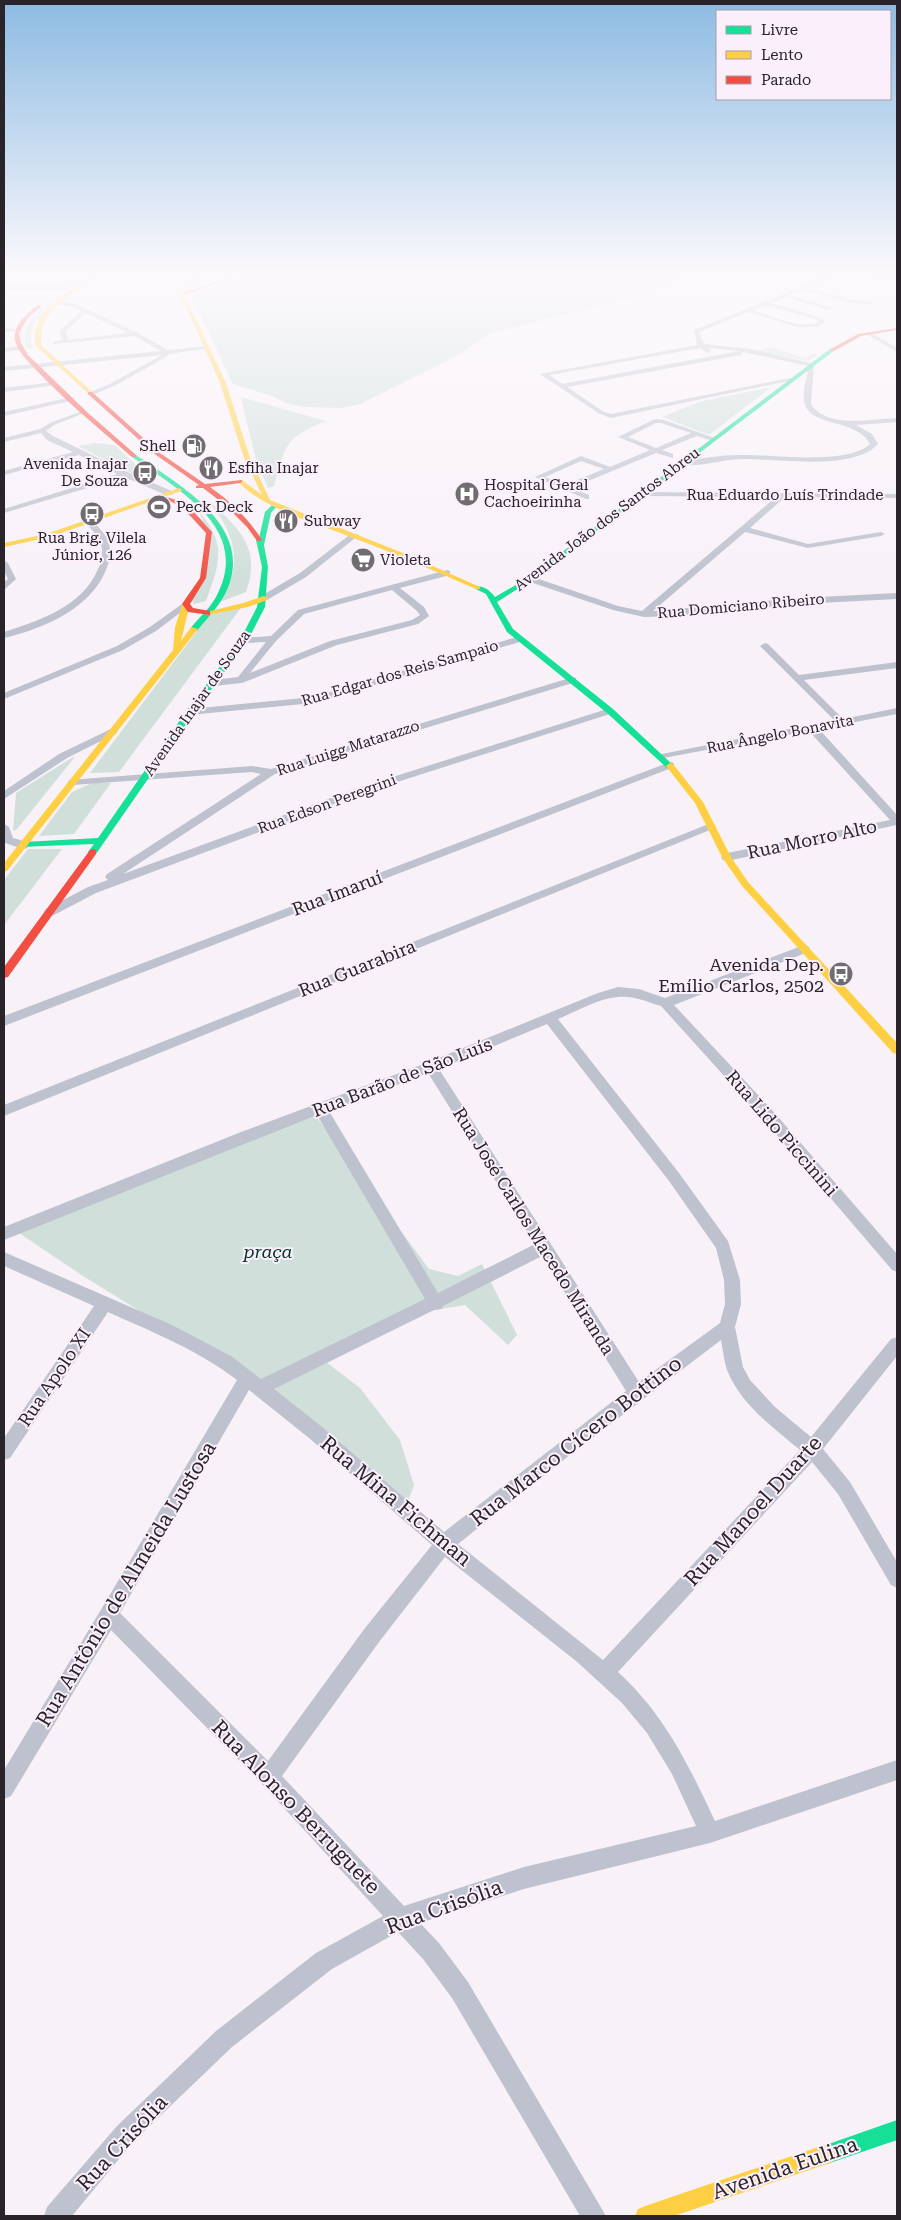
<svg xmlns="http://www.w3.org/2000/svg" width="901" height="2220" font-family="'Roboto Serif',serif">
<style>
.green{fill:#d0dfda}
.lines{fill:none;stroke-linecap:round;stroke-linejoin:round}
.street{fill:#bec2ce;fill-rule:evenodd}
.fast{fill:#16e098;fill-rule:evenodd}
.slow{fill:#ffcf43;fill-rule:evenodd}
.jam{fill:#f24e42;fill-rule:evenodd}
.labels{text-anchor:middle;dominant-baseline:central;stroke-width:4;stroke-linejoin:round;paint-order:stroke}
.far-poi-label{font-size:15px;fill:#282429;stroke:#faeffb;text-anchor:start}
.far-street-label{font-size:15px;fill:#282429;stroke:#faeffb}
.street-label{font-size:18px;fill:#282429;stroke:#faeffb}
.poi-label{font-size:18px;fill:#282429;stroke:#faeffb;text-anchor:end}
.park-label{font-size:18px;font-style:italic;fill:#043423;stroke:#faeffb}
.near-street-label{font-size:21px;fill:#282429;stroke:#faeffb}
</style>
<rect width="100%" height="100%" fill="#f8f2f8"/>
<g class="green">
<path d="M244,275h446l-23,8 -29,13 -147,37 -38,25 -93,46 -18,4 -38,-1 -18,-4 -14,-7 -39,-12 -42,-89z"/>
<path d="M63,295l-29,29 -4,16 4,8 -8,1c-7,-25 16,-45 37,-54z"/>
<path d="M770,347l35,11 8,-4 4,1 -9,6 -51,-10z"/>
<path d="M766,388l3,1 -60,46 -47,-18 40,-16z"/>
<path d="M241,397l85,24c-42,17 -40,24 -52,65l-6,2 -12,-28z"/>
<path d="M94,443l20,2 36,32 -5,4 -67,-35z"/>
<path d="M208,502h2c29,26 52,47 36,90l-26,10c4,-11 13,-25 14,-37 2,-23 -10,-47 -26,-63z"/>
<path d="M199,511c28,34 21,52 7,90l-12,3 -4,-6 12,-20 4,-48z"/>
<path d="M243,605l-124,167 -29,1 119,-158z"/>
<path d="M73,757l1,1 -57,71 -4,2 3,-38z"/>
<path d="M92,783h19l-37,51 -35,2 33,-44z"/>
<path d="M28,849h34l-58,76v-45z"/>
<path d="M310,1108l119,161 29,7 24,-12 35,71 -9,10 -43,-40 -36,6 -103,51 34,26 40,52 14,45 -7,19 -140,-114 -184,-114 -64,-43z"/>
</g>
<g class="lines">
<g class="street">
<path d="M862,275l35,2v4l-32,-4z"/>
<path d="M828,276l2,3 -22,9 38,10 26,4 -3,2 -23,-2 -43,-12 -13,5 42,13 -3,2 -44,-13 -14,6 45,13 10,6 -9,5h-19l-50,-15 -49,20 5,12 47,5 63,15 -3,40c15,25 62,15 86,14v4l-41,3 16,9 6,10c-25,28 -103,14 -138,15 -19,1 -40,8 -58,6l-1,-2 4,-2c18,-3 36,-6 54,-6 32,-1 107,11 131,-11 -13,-25 -57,-17 -65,-39 -4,-10 2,-28 4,-39l-66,-14 -2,3 -174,32 37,25 7,2 179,-36 3,2 -182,38 -11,-4 -60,-40 157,-29 -3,-15zM765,305l47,13 7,4c-17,8 -49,-6 -66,-12zM700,348l8,5 3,-2 -3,-3 32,3 -178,33 -13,-9z"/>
<path d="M4,286h62l3,2 -3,2h-62z"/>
<path d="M58,301l15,2 14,6 51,24 30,17 39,-4 3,2 -41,6 -3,3 -52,29 -24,10 -3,-2 1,-1 22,-9 52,-29 -158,16v-4l157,-16 -26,-15 -82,8v-2l9,-2 -2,-9 21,-20 -11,-5 -14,-2zM85,313l44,20 -61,7 -2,-9z"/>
<path d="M4,328l17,2 -17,2z"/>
<path d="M866,332h4l27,16v4l-31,-18z"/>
<path d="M21,346l2,3 -19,3v-4z"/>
<path d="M55,382l2,1v2l-53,7v-4z"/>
<path d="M72,397l2,1v2l-70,16v-4z"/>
<path d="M82,411l5,1 -33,13 -8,6 7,5 74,36 45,19v4h-6l-42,-18 -120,36v-4l113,-35 -38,-19 -75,20v-4l69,-19 -26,-12 -6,-7 -37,9v-4l36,-9 10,-6z"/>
<path d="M655,419l9,1 53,19 -4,2 -16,-5 -35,14 11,4v4l-17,-5 -85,35 18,7v4h-3l-51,-22 46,-21 29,11 40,-17 -32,-13zM656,423h5l30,10 -35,15 -28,-11zM581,461l23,8 -39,16 -20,-8z"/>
<path d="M640,492l257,2v4l-112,-1 -35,31 58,16 73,-12 4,2 -4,2 -73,12 -63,-16 -92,79 146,-13 98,-5v6l-98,5 -121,12 -34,1 -31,-7 -86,-29v-4h6l85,29 24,5 134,-114 -133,-1h-3z"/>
<path d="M85,519h6c6,7 13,13 17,21 4,10 2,21 -2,30 -16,39 -63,59 -102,68v-6c36,-12 78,-25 94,-63 4,-8 6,-18 2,-26 -3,-9 -10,-15 -16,-22z"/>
<path d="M352,533l7,2 -53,42 -39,23h-6v-4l39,-23z"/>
<path d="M4,560l4,3 8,16 -12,11v-8l4,-3 -4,-8z"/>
<path d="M447,570l3,1v4l-50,13 24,19 5,9 -11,8 -81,21 -95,38 -29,3 -5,-3 5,-3 25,-3 28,-35 -22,1 -3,-1v-4l30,-2 27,-26zM392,590l25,21 3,4 -8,5 -82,21 -80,32 26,-32 28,-27z"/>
<path d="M186,601l4,3 -1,2 -33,25 -33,19 -119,49v-6l113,-47 33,-19z"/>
<path d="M520,636l3,1v4l-209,62 -124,12 -5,-3 5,-3 123,-12z"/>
<path d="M765,643l3,1 31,31 98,-13v6l-93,12 39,39 54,-11v6l-78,15 78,86v10l-170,36 -4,-1 -2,-3 6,-4 163,-33 -81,-89 -151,28v-4l4,-1 172,-34 -74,-74z"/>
<path d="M573,677l3,1v4l-301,92 -152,100 235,-86 249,-79h6v4l-247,79 -270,101 -42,22 -4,1 -6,-4 2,-3 42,-22 20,-7 -3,-3 2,-3 154,-100 -9,-2 -179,13 -5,-3 1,-2 183,-14 19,3z"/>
<path d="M113,728l4,1v4l-50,25 -63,41v-8l55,-37z"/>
<path d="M670,762l4,1v4l-670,259v-10z"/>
<path d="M711,823l5,3 -1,2 -711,288v-11z"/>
<path d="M4,824l5,3 4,11 14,4 2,3 -2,3 -4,1 -18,-6z"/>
<path d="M804,945l4,1 2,3 -2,3 -134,53 99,106 124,143v18l-5,-2 -129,-151 -102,-113c-14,-4 -28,-11 -43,-9 -20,1 -42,15 -60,22l121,154 49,68 12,39 1,24 -6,23 8,40 7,13 25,27 36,30 80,-98 6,-2v19l-74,93 27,33 47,80v26l-6,-3 -53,-91 -26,-32 -194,210c47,43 70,92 97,149l182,-61v20l-187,63 -186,46 -104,34 19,20 29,39 138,234h-26l-128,-218 -29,-39 -25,-27 -66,37 -100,78 -99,95 -61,74h-28l3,-9 70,-81 99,-95 100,-78 67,-37 -121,-132 -151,-154 -100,166 -7,3v-29l98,-162 135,-228c-39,-30 -85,-48 -129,-68l-98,146 -6,2v-22l90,-132 -90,-40v-14l168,73 59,31 30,23 164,-80 -108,-184 -313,125v-13l237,-95 185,-69 172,-70 20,-6 21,2 26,9zM547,1024l122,157 47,67 8,32 1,24 -5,19 -81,59 -200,-313zM428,1073l107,171 -97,49 -109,-182zM542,1256l84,135 -182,141 -123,-106 -47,-37 160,-79 8,-1 1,-3zM721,1340c2,10 3,21 6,30 13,34 47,58 73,80l-197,210 -145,-116 108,-86zM249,1390l60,48 123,107 -67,83 -97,133 -148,-148zM445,1557l131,104 46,42 25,30 25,41 24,52 -172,41 -120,39 -122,-130 97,-134z"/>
</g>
<g class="fast">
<path d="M830,349l5,1 -303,230 -35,22 16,27 100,80 61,57 -4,3 -3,-1 -60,-55 -100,-81 -21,-38 -12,-6c7,-5 17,3 21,9l33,-19z"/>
<path d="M132,455h4c45,31 122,73 89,139 -7,14 -19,25 -28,37l-7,-2c9,-12 22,-22 28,-36 32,-66 -41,-104 -86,-136z"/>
<path d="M274,503l5,1 -8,9 -7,32 4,22 -3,40 -17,33 -55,74 -97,140h-6l-2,-2 6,-8 -74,3v-4l3,-1 75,-4 89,-128 53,-70 17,-33 5,-40 -6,-27 3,-2 6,-26z"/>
<path d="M897,2120v20l-70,24 -7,-3 -3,-7 3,-7z"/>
</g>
<g class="slow">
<path d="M95,275h5c-26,21 -61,30 -59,70l51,47 -2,3 -54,-49c-8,-35 34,-55 59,-71z"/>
<path d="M195,275h4l-14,21 41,87 24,75 20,42 138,55 72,32v2h-4c-43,-19 -85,-37 -128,-53 -38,-15 -80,-25 -110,-54v-2h4l20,15 -18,-37 -24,-75 -39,-87z"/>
<path d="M179,488l3,2 -1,1 -131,46 -46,10v-4l42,-9z"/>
<path d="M264,596l4,2 -1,2 -19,7 -41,8 -4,-2 40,-10z"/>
<path d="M183,602l7,2 -9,37 10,-14 7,2 -191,242 -3,1v-9l169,-213 2,-23z"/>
<path d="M670,763l3,1 30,38 28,55 17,25 149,161v11l-4,-1 -151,-167 -20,-29 -27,-54 -29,-37z"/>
<path d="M827,2144l7,3 3,7 -3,7 -7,3 -153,52h-39l3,-7 7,-3z"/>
</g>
<g class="jam">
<path d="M235,275h7l-55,19 -4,-1z"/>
<path d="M38,305l4,1 -14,12 -9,15 2,10 7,12 60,58 48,42v2h-4c-36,-31 -75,-63 -107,-99 -5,-6 -12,-16 -10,-24 1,-12 14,-22 23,-29z"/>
<path d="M897,328v2l-36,6 -27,15 -5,-1 29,-16z"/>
<path d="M88,392h4l68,61 45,31 37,-4v2l-2,1 -30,4c21,15 38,31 52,53l-1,1h-4l-10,-14 -23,-23 -21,-16h-7v-2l3,-1 -43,-30 -68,-61z"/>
<path d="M158,496c30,3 35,16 54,36l-6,46 -16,26 3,4 17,3v4l-22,-3 -6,-8 18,-26 6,-45 -25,-27 -12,-5 -13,-2 -1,-1z"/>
<path d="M93,849l3,1v4l-88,123 -4,1v-11l86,-117z"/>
</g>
</g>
<linearGradient id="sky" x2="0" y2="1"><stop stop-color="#8dbbe3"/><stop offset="0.47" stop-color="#fcf9fc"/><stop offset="1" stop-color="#fcf9fc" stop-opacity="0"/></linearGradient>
<rect width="901" height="586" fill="url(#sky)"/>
<defs>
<symbol id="fuel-disc" viewBox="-11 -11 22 22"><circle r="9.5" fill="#716c71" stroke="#faeffb"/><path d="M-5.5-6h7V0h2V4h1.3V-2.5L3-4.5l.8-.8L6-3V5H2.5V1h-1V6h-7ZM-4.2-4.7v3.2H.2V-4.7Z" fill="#fff"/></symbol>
<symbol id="restaurant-disc" viewBox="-11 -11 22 22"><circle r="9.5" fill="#716c71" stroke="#faeffb"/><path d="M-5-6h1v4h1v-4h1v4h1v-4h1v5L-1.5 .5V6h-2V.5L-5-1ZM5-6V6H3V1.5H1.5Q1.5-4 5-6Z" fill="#fff"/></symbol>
<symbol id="bus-disc" viewBox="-11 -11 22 22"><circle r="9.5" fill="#716c71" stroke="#faeffb"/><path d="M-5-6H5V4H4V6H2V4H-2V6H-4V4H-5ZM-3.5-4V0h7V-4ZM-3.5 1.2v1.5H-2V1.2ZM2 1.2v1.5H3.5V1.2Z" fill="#fff"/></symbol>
<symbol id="hospital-disc" viewBox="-11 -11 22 22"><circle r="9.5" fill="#716c71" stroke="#faeffb"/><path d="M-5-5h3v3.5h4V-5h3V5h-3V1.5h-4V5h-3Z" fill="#fff"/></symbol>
<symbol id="stadium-disc" viewBox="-11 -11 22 22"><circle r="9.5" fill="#716c71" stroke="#faeffb"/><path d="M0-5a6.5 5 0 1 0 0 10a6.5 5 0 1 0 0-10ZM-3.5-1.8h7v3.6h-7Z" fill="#fff"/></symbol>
<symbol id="supermarket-disc" viewBox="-11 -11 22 22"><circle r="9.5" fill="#716c71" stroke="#faeffb"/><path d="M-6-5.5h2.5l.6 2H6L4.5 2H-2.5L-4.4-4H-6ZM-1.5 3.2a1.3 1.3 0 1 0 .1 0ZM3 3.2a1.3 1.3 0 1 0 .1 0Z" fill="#fff"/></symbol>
</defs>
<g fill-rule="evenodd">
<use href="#fuel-disc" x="180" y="432" width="28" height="28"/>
<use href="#restaurant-disc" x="197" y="454" width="28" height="28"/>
<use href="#bus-disc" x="131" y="459" width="28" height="28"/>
<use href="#hospital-disc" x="453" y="480" width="28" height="28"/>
<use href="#stadium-disc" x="145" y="493" width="28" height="28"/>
<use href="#bus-disc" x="78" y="500" width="28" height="28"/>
<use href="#restaurant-disc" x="272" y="507" width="28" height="28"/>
<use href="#supermarket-disc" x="349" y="546" width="28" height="28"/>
<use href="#bus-disc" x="827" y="960" width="28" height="28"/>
</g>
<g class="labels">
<g class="far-poi-label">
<text x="176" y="446" text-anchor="end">Shell</text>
<text x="128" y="464" text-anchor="end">Avenida Inajar<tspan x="128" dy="17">De Souza</tspan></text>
<text x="228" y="468">Esfiha Inajar</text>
<text x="484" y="485">Hospital Geral<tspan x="484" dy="17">Cachoeirinha</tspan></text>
<text x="176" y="507">Peck Deck</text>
<text x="304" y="521">Subway</text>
<text x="92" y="538" text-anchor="middle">Rua Brig. Vilela<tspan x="92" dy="17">Júnior, 126</tspan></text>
<text x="380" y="560">Violeta</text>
</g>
<g class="far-street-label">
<text x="785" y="495">Rua Eduardo Luís Trindade</text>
<text transform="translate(607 519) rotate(-37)">Avenida João dos Santos Abreu</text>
<text transform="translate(741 606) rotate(-5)">Rua Domiciano Ribeiro</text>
<text transform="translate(400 673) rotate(-16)">Rua Edgar dos Reis Sampaio</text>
<text transform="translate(197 703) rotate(-55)">Avenida Inajar de Souza</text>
<text transform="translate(780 734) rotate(-11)">Rua Ângelo Bonavita</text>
<text transform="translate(348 748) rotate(-18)">Rua Luigg Matarazzo</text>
<text transform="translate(327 804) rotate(-20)">Rua Edson Peregrini</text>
</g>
<g class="street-label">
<text transform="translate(812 839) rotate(-12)">Rua Morro Alto</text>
<text transform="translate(337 893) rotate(-21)">Rua Imaruí</text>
<text transform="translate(357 968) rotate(-22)">Rua Guarabira</text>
<text transform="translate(402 1077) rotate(-21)">Rua Barão de São Luís</text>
<text transform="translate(782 1133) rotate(49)">Rua Lido Piccinini</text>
<text transform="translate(534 1231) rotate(58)">Rua José Carlos Macedo Miranda</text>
<text transform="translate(54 1377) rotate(-56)">Rua Apolo XI</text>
</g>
<g class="poi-label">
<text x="824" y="964">Avenida Dep.<tspan x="824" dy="21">Emílio Carlos, 2502</tspan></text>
</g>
<g class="park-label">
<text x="268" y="1251">praça</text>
</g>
<g class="near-street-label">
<text transform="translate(576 1441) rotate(-38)">Rua Marco Cícero Bottino</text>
<text transform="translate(396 1501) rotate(40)">Rua Mina Fichman</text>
<text transform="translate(753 1511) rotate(-48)">Rua Manoel Duarte</text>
<text transform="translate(126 1584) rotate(-59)">Rua Antônio de Almeida Lustosa</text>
<text transform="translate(296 1807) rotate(46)">Rua Alonso Berruguete</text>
<text transform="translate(444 1907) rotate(-20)">Rua Crisólia</text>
<text transform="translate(122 2143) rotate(-47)">Rua Crisólia</text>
<text transform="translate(785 2168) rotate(-19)">Avenida Eulina</text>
</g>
</g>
<rect width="901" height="2220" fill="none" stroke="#282429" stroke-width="10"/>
<rect x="716" y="10" width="175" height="90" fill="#faeffb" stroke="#a69ea7"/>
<rect x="726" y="26" width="25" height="8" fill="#16e098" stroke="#a69ea7"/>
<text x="761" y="35" font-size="15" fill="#282429">Livre</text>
<rect x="726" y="51" width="25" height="8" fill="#ffcf43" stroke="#a69ea7"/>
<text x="761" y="60" font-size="15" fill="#282429">Lento</text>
<rect x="726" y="76" width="25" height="8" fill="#f24e42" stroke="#a69ea7"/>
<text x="761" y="85" font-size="15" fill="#282429">Parado</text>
</svg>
